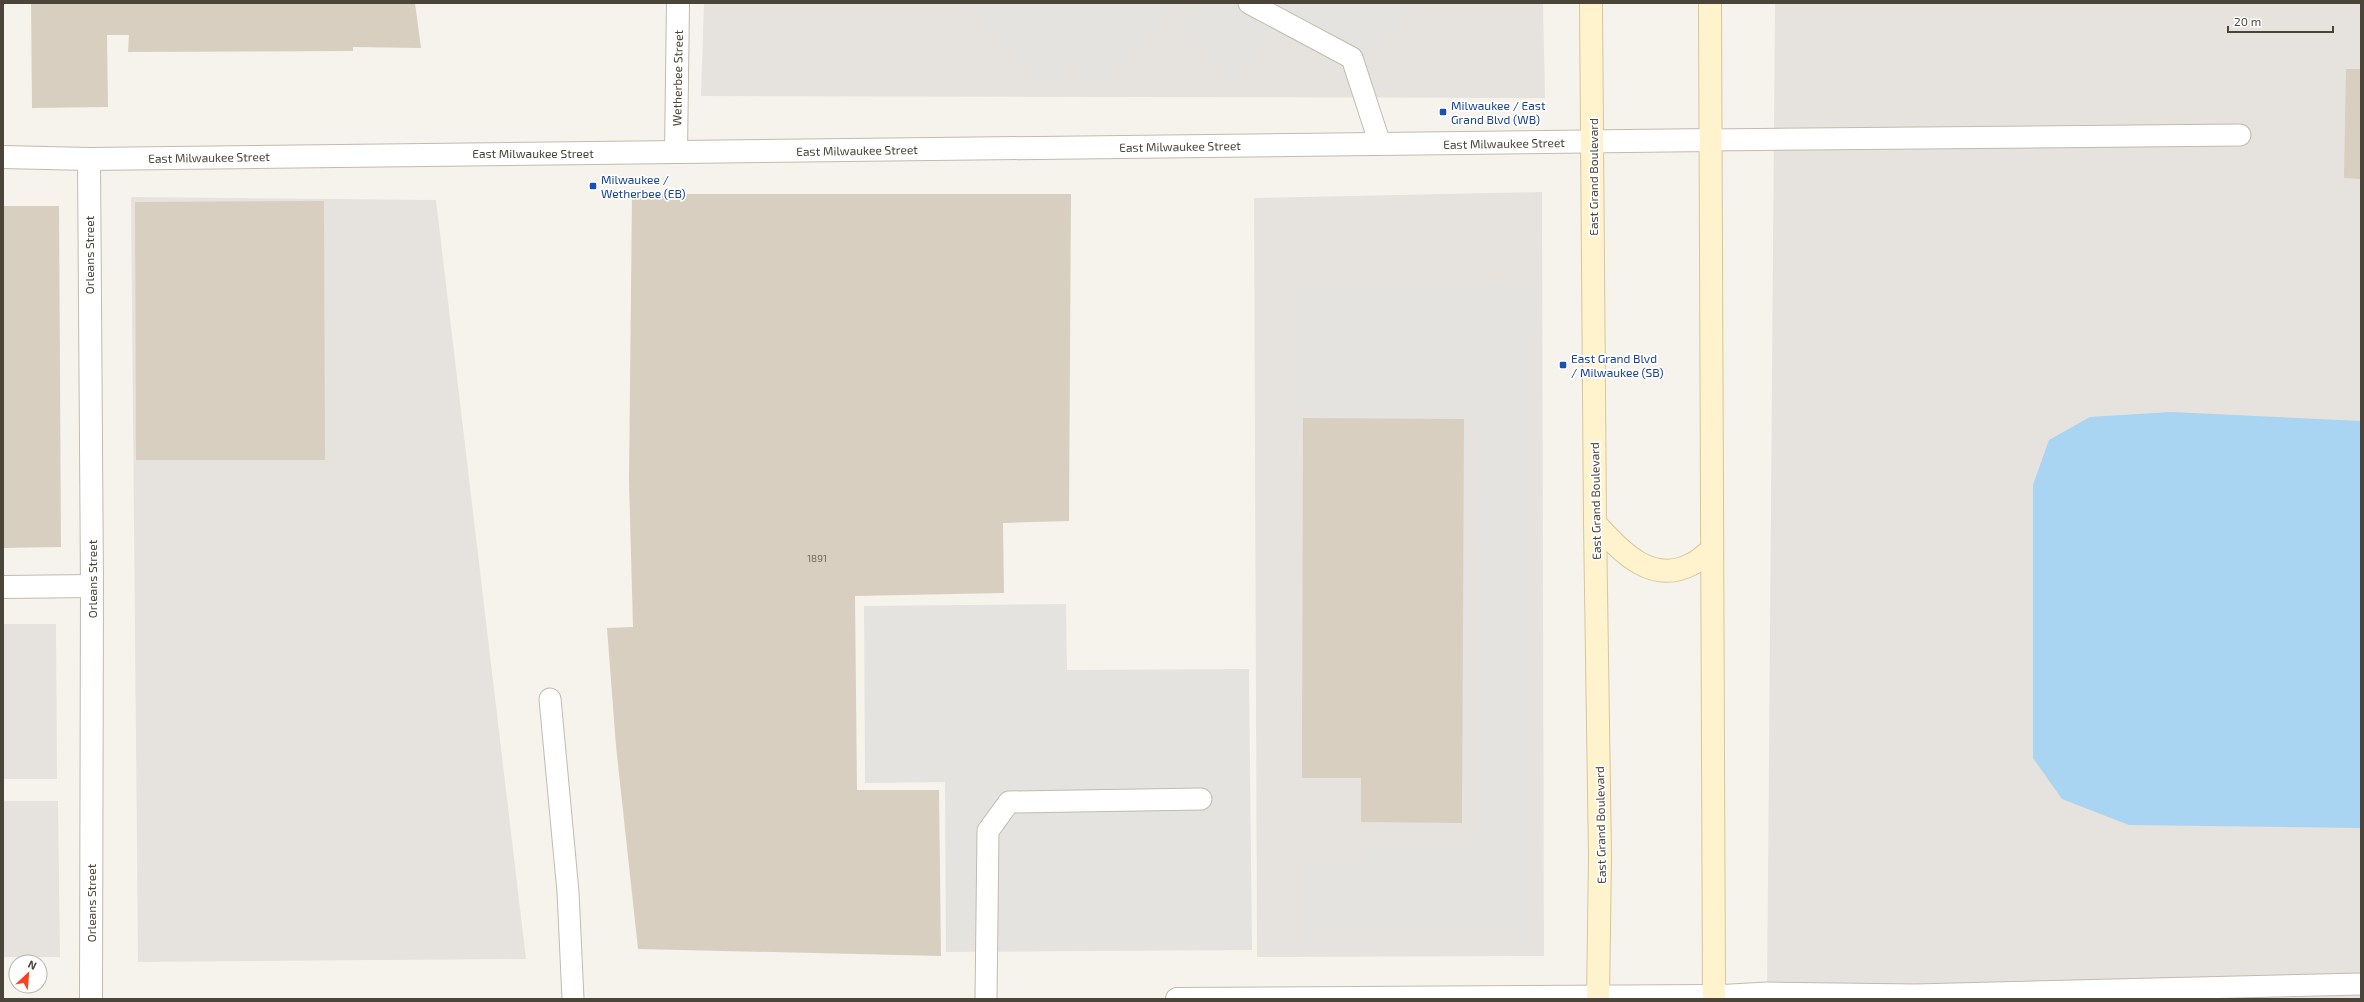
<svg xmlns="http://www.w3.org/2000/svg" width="2364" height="1002" font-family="'Exo 2',sans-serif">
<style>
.industrial{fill:#e6e2dd}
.parking{fill:#e5e3e0}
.water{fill:#a9d4f2}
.building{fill:#d8cfc1}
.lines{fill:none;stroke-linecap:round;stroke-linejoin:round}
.service-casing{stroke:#c2bbae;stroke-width:23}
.minor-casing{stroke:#c2bbae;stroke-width:24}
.secondary-casing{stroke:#d6c79b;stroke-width:24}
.service{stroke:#fff;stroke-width:21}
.minor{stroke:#fff;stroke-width:22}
.secondary{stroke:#fff3cd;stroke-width:22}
.transit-dot{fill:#1a4fb4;stroke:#fff;stroke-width:1.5}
.labels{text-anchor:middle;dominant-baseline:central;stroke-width:3.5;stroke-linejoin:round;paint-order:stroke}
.number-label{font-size:10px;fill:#6e675b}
.street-label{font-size:12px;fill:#4b4439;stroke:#fff}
.transit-label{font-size:12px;fill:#164399;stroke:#fff;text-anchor:start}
</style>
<rect width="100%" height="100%" fill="#f6f3ec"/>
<g class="industrial">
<path d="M704,3h839l2,95 -844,-2z"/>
<path d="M1775,3h586v996h-594z"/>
<path d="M1542,192l2,764 -287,1 -3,-759z"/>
<path d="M131,197l305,3 90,759 -388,3z"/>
<path d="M3,624h53l1,155h-54z"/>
<path d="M3,801h55l2,156h-57z"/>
</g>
<g class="parking">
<path d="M963,3h214l-79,83 -26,-24 -23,23z"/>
<path d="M1203,3h206l4,4 -45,46 -1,14 29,24 -64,-1 1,-17 -8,-13 -33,-18 -24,1 -36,39 -55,-52z"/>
<path d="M1469,280l65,9 3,42 -5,2 -5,10 -1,596h-224l1,-77 59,2 2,-26 113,-2 -2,-417 -178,-6 1,-132z"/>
<path d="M1066,604l1,66 182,-1 3,281 -306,2 -1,-170 -80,1 -1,-177z"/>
</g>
<path class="water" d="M2171,412l190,9v407l-232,-3 -67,-26 -29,-41v-273l16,-45 41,-23z"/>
<g class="building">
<path d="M31,3h384l6,45 -68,-1v4l-225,1 1,-17h-22l1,72 -76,1z"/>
<path d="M2346,69h15v110l-17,-1z"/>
<path d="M632,194h439l-2,327 -66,2 1,70 -149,3 2,194h82l2,166 -303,-7 -22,-203 -9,-118 26,-1 -4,-146z"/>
<path d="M324,201l1,259h-189l-1,-258z"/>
<path d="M3,206h56l2,341 -58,1z"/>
<path d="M1303,418l161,1 -2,404 -101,-1v-44h-59z"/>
</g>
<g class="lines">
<defs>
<g id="service">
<path d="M1249,3l103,55 28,86"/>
<path d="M1710,140l530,-5"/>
<path d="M550,699l18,193 5,107"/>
<path d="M1714,996l53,-3 148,2 446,-11"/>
<path d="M986,999l2,-168 21,-29 192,-3"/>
</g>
<g id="minor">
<path d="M676,152l2,-149"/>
<path d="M3,157l86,2 1621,-19"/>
<path d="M89,159l3,427 -1,413"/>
<path d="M3,587l89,-1"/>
<path d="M1177,999l537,-3"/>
</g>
<g id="secondary">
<path d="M1591,3l4,520 5,334 -2,142"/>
<path d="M1710,3l4,996"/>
<path d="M1595,523c25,27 56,63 97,41 7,-3 13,-10 20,-14"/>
</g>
</defs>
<use href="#service" class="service-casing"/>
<use href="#minor" class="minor-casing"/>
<use href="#secondary" class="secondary-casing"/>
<use href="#service" class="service"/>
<use href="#minor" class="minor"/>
<use href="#secondary" class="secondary"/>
</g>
<g class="transit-dot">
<rect x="1439" y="108" width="8" height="8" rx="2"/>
<rect x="589" y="182" width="8" height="8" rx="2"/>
<rect x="1559" y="361" width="8" height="8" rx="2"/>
</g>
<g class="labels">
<g class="number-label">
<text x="817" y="558">1891</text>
</g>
<g class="street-label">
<text transform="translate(677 78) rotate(-89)">Wetherbee Street</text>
<text transform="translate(1504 143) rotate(-1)">East Milwaukee Street</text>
<text transform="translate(1180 146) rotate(-1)">East Milwaukee Street</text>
<text transform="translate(857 150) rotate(-1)">East Milwaukee Street</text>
<text x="533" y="153">East Milwaukee Street</text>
<text transform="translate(209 157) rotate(-1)">East Milwaukee Street</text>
<text transform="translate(1593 177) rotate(-90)">East Grand Boulevard</text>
<text transform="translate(89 255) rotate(-90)">Orleans Street</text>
<text transform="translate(1595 501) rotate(-91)">East Grand Boulevard</text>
<text transform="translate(92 579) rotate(-90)">Orleans Street</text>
<text transform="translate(1600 825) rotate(-91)">East Grand Boulevard</text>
<text transform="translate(91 903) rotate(-90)">Orleans Street</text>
</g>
<g class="transit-label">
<text x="1451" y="105">Milwaukee / East<tspan x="1451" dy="14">Grand Blvd (WB)</tspan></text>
<text x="601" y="179">Milwaukee /<tspan x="601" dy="14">Wetherbee (EB)</tspan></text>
<text x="1571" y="358">East Grand Blvd<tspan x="1571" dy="14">/ Milwaukee (SB)</tspan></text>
</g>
</g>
<rect width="2364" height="1002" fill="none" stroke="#4b4439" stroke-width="8"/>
<g transform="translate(28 974) rotate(26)"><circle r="19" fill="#ffffff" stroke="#b7b4b0"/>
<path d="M0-3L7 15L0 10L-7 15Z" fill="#fc3f1d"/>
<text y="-6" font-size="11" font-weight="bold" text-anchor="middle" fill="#4b4439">N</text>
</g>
<path d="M2228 26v6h105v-6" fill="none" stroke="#4b4439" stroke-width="2"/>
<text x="2234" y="26" font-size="12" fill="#4b4439" stroke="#ffffff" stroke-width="3" paint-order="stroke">20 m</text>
</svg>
